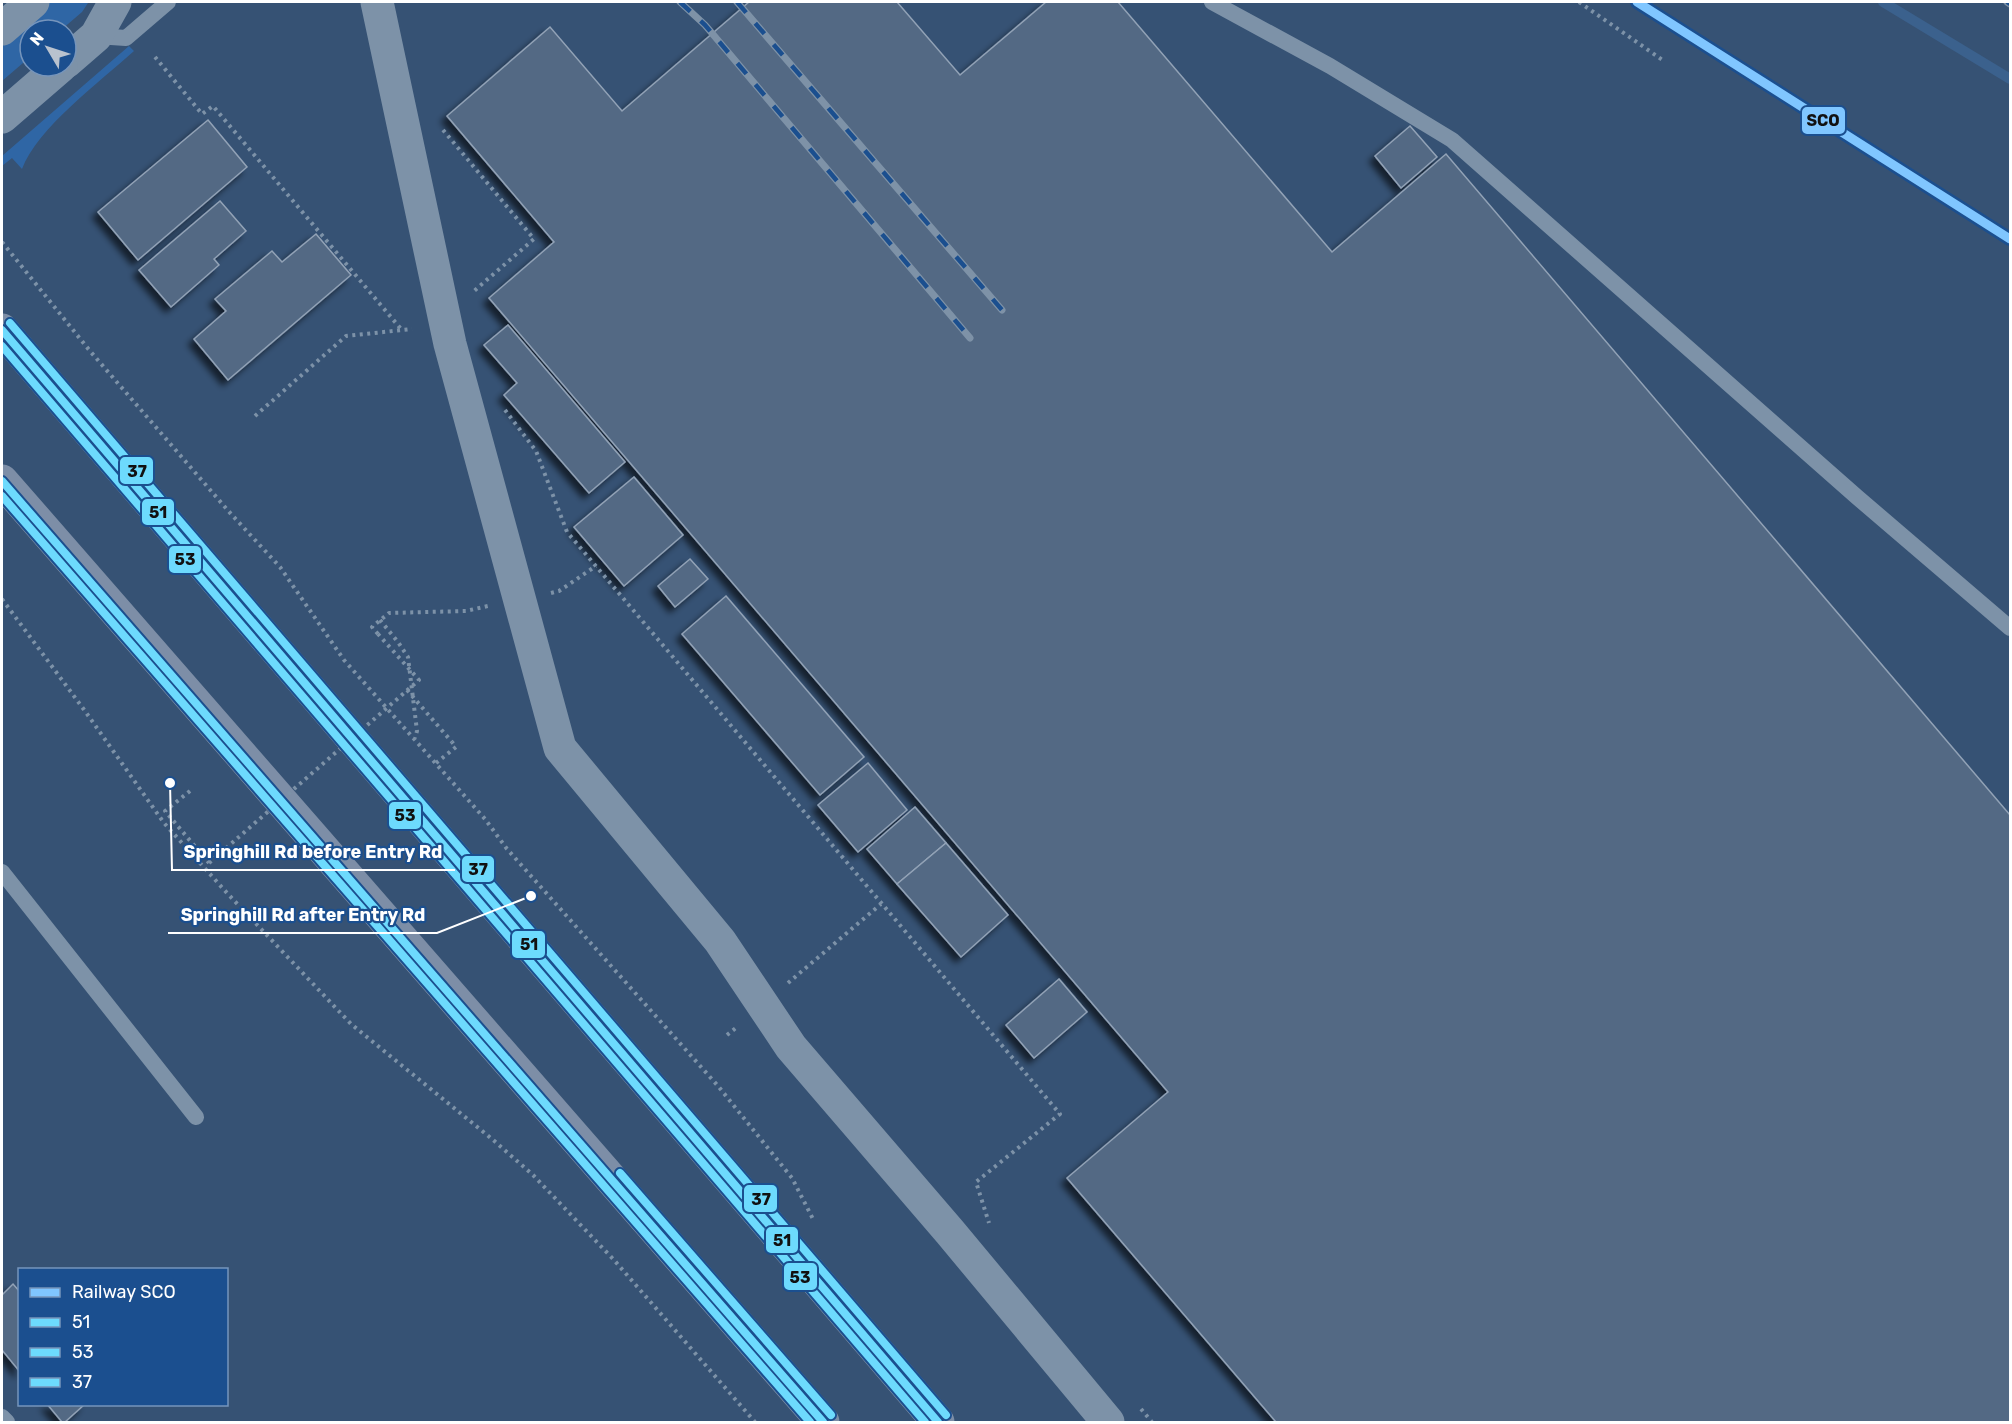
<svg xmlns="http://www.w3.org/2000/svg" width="2012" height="1424" font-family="Rubik,sans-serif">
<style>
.green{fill:#2f66a5}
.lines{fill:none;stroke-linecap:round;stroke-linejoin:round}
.stream{stroke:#3b618d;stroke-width:10}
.building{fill:#526984;stroke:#92a2b6;stroke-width:1.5;filter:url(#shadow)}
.path{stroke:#7d92a8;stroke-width:4;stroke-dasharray:3 4.5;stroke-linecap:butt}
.lane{stroke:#7d92a8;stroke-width:16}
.street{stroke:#7d92a8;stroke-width:33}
.primary{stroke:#7d8ea7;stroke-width:33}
.rail-casing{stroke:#7e92a7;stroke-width:7}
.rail{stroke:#1b4f8f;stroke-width:4.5;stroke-dasharray:14;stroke-linecap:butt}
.path-bridge{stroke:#7d92a8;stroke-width:4;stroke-dasharray:3 4.5;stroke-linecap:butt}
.bus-1-casing{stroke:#1b4f8f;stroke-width:12}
.bus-2-casing{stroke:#1b4f8f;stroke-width:12}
.bus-3-casing{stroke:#1b4f8f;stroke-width:12}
.bus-1{stroke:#6ddafd;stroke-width:8}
.bus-2{stroke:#6ddafd;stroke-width:8}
.bus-3{stroke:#6ddafd;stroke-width:8}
.rail-1-casing{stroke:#1b4f8f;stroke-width:14}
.rail-1{stroke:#80c6ff;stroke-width:9}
.leader{fill:none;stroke:#fff;stroke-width:2}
.callout-dot{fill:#fff;stroke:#1b4f8f;stroke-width:2}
.callout-label{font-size:18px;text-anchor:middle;font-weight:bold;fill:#fff;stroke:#1b4f8f;stroke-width:4.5;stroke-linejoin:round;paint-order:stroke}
.line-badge{stroke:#1b4f8f;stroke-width:2}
.pale-badge-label{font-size:16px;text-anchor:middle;font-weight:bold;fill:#111}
</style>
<defs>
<filter id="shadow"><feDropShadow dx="-5.5" dy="5.5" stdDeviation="3" flood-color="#0009"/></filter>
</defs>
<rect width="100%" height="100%" fill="#365274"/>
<g class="green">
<path d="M49,2l39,1 -6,9 -21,18h-31v27l-28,24v-39z"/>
<path d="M129,46l5,5c-33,30 -97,77 -112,118l-10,-11 -10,8v-10z"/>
</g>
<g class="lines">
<path class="stream" d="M1883,2l127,77"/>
</g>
<g class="building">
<path d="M749,2h148l63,73 86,-73h72l214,250 114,-98 564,661v607h-734l-209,-244 101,-86 -679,-794 65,-56 -107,-126 103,-89 72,84z"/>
<path d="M208,120l39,47 -109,93 -40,-48z"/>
<path d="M1410,126l27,31 -36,31 -26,-32z"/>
<path d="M220,201l26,30 -32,28 5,6 -48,42 -32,-37z"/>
<path d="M316,234l35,41 -123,105 -34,-41 32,-28 -11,-12 57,-48 10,11z"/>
<path d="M508,325l117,137 -36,31 -85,-98 13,-12 -33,-38z"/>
<path d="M634,477l49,58 -59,51 -50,-59z"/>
<path d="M690,559l18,20 -33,28 -17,-21z"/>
<path d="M726,596l138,161 -44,38 -138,-161z"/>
<path d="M868,763l39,47 -49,42 -40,-47z"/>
<path d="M915,807l31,36 -49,41 -30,-35z"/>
<path d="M946,843l62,72 -47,42 -64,-73z"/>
<path d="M1059,979l28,33 -53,46 -28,-33z"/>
<path d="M13,1284l7,8v80l-18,-22v-55z"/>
<path d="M47,1404h38l-20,18h-3z"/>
</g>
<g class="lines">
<g class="path">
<path d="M1579,2l85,59"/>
<path d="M155,57l47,57 11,-8 188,223"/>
<path d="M443,130l91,109 -60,52"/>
<path d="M2,242l88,109 141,163 49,53 64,93 141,159 22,30 211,237 74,92 22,43"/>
<path d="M505,410l31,41 31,81 493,582 -84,68 13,41"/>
<path d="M255,416l91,-80 66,-7"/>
<path d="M551,593l8,-2 37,-25"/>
<path d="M2,599l83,112 79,112 63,70 124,131 141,115 41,36 81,85 141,162"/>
<path d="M380,620l18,22 10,15 9,74 -2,7"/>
<path d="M378,634l-6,-7 17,-14 77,-2 22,-5"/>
<path d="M436,763l20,-16 -4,-5"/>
<path d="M190,791l-25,20 44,52"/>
<path d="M788,983l93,-79"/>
<path d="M727,1035l10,-8"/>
<path d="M1141,1409l11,13"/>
</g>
<g class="lane">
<path d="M1212,2l118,64 122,74 405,357 153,131"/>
<path d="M96,36l30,2 42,-36"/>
<path d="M2,872l194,245"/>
<path d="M2,1417l5,5"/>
</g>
<g class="street">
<path d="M377,2l73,342 110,404 160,193 71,106 159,185 158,190"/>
<path d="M2,29l31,-27"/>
<path d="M66,62l30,-26 19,-34"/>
<path d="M2,117l59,-51"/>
</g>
<g class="primary">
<path d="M2,330l936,1092"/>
<path d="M2,481l821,941"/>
</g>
<defs>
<g id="rail">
<path d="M680,2l25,23 265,313"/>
<path d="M737,2l265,308"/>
<path d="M2007,2l3,2"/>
</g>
</defs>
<use href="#rail" class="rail-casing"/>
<use href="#rail" class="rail"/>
<g class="path-bridge">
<path d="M407,690l45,52"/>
<path d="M209,863l210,-183 -41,-46"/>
</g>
<defs>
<g id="bus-1">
<path d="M2,330l936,1092"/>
<path d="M2,481l821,941"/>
</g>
<g id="bus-2">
<path d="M2,346l923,1076"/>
<path d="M2,496l808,926"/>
</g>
<g id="bus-3">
<path d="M10,323l936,1092"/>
<path d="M620,1173l211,242"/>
</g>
</defs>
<use href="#bus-1" class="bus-1-casing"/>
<use href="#bus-2" class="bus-2-casing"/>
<use href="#bus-3" class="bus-3-casing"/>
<use href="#bus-1" class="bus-1"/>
<use href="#bus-2" class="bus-2"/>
<use href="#bus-3" class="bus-3"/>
<defs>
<path id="rail-1" d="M1637,2l373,237"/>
</defs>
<use href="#rail-1" class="rail-1-casing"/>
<use href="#rail-1" class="rail-1"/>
</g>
<path class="leader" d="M170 783L172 870H455M531 896L437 933H168"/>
<g class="callout-dot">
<circle cx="170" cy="783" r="6"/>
<circle cx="531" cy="896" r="6"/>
</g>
<g class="callout-label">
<text x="313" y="858">Springhill Rd before Entry Rd</text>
<text x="303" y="921">Springhill Rd after Entry Rd</text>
</g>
<g class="line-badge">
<rect x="1801" y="106" width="45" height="29" rx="6" fill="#80c6ff"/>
<rect x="119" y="456" width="35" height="29" rx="6" fill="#6ddafd"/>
<rect x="141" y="498" width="34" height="28" rx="6" fill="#6ddafd"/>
<rect x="168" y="545" width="34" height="29" rx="6" fill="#6ddafd"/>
<rect x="388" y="801" width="34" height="29" rx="6" fill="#6ddafd"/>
<rect x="461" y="855" width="34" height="28" rx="6" fill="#6ddafd"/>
<rect x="511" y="930" width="35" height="29" rx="6" fill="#6ddafd"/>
<rect x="743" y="1184" width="35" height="29" rx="6" fill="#6ddafd"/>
<rect x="765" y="1226" width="34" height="28" rx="6" fill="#6ddafd"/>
<rect x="783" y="1262" width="35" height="29" rx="6" fill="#6ddafd"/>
</g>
<g class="pale-badge-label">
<text x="1823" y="126">SCO</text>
<text x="137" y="477">37</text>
<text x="158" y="518">51</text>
<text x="185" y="565">53</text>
<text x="405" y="821">53</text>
<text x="478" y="875">37</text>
<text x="529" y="950">51</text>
<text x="761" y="1205">37</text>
<text x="782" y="1246">51</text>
<text x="800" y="1283">53</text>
</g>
<rect width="2012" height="1424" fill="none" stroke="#ffffff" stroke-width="6"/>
<rect x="18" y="1268" width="210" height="138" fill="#1b4f8f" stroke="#7695bc" stroke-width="1.5"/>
<rect x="30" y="1288" width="30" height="9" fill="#80c6ff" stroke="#7695bc" stroke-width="1.5"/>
<text x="72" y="1298" font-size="18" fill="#ffffff">Railway SCO</text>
<rect x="30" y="1318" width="30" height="9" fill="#6ddafd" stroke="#7695bc" stroke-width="1.5"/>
<text x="72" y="1328" font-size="18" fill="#ffffff">51</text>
<rect x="30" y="1348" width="30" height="9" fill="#6ddafd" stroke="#7695bc" stroke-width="1.5"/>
<text x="72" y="1358" font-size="18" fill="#ffffff">53</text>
<rect x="30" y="1378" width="30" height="9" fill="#6ddafd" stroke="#7695bc" stroke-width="1.5"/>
<text x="72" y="1388" font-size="18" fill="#ffffff">37</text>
<g transform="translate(48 48) rotate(309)"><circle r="28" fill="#1b4f8f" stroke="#7695bc" stroke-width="1.5"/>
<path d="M0-4.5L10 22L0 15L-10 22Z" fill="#b9c2ce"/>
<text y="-9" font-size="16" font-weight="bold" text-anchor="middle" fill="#ffffff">N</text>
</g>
</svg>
